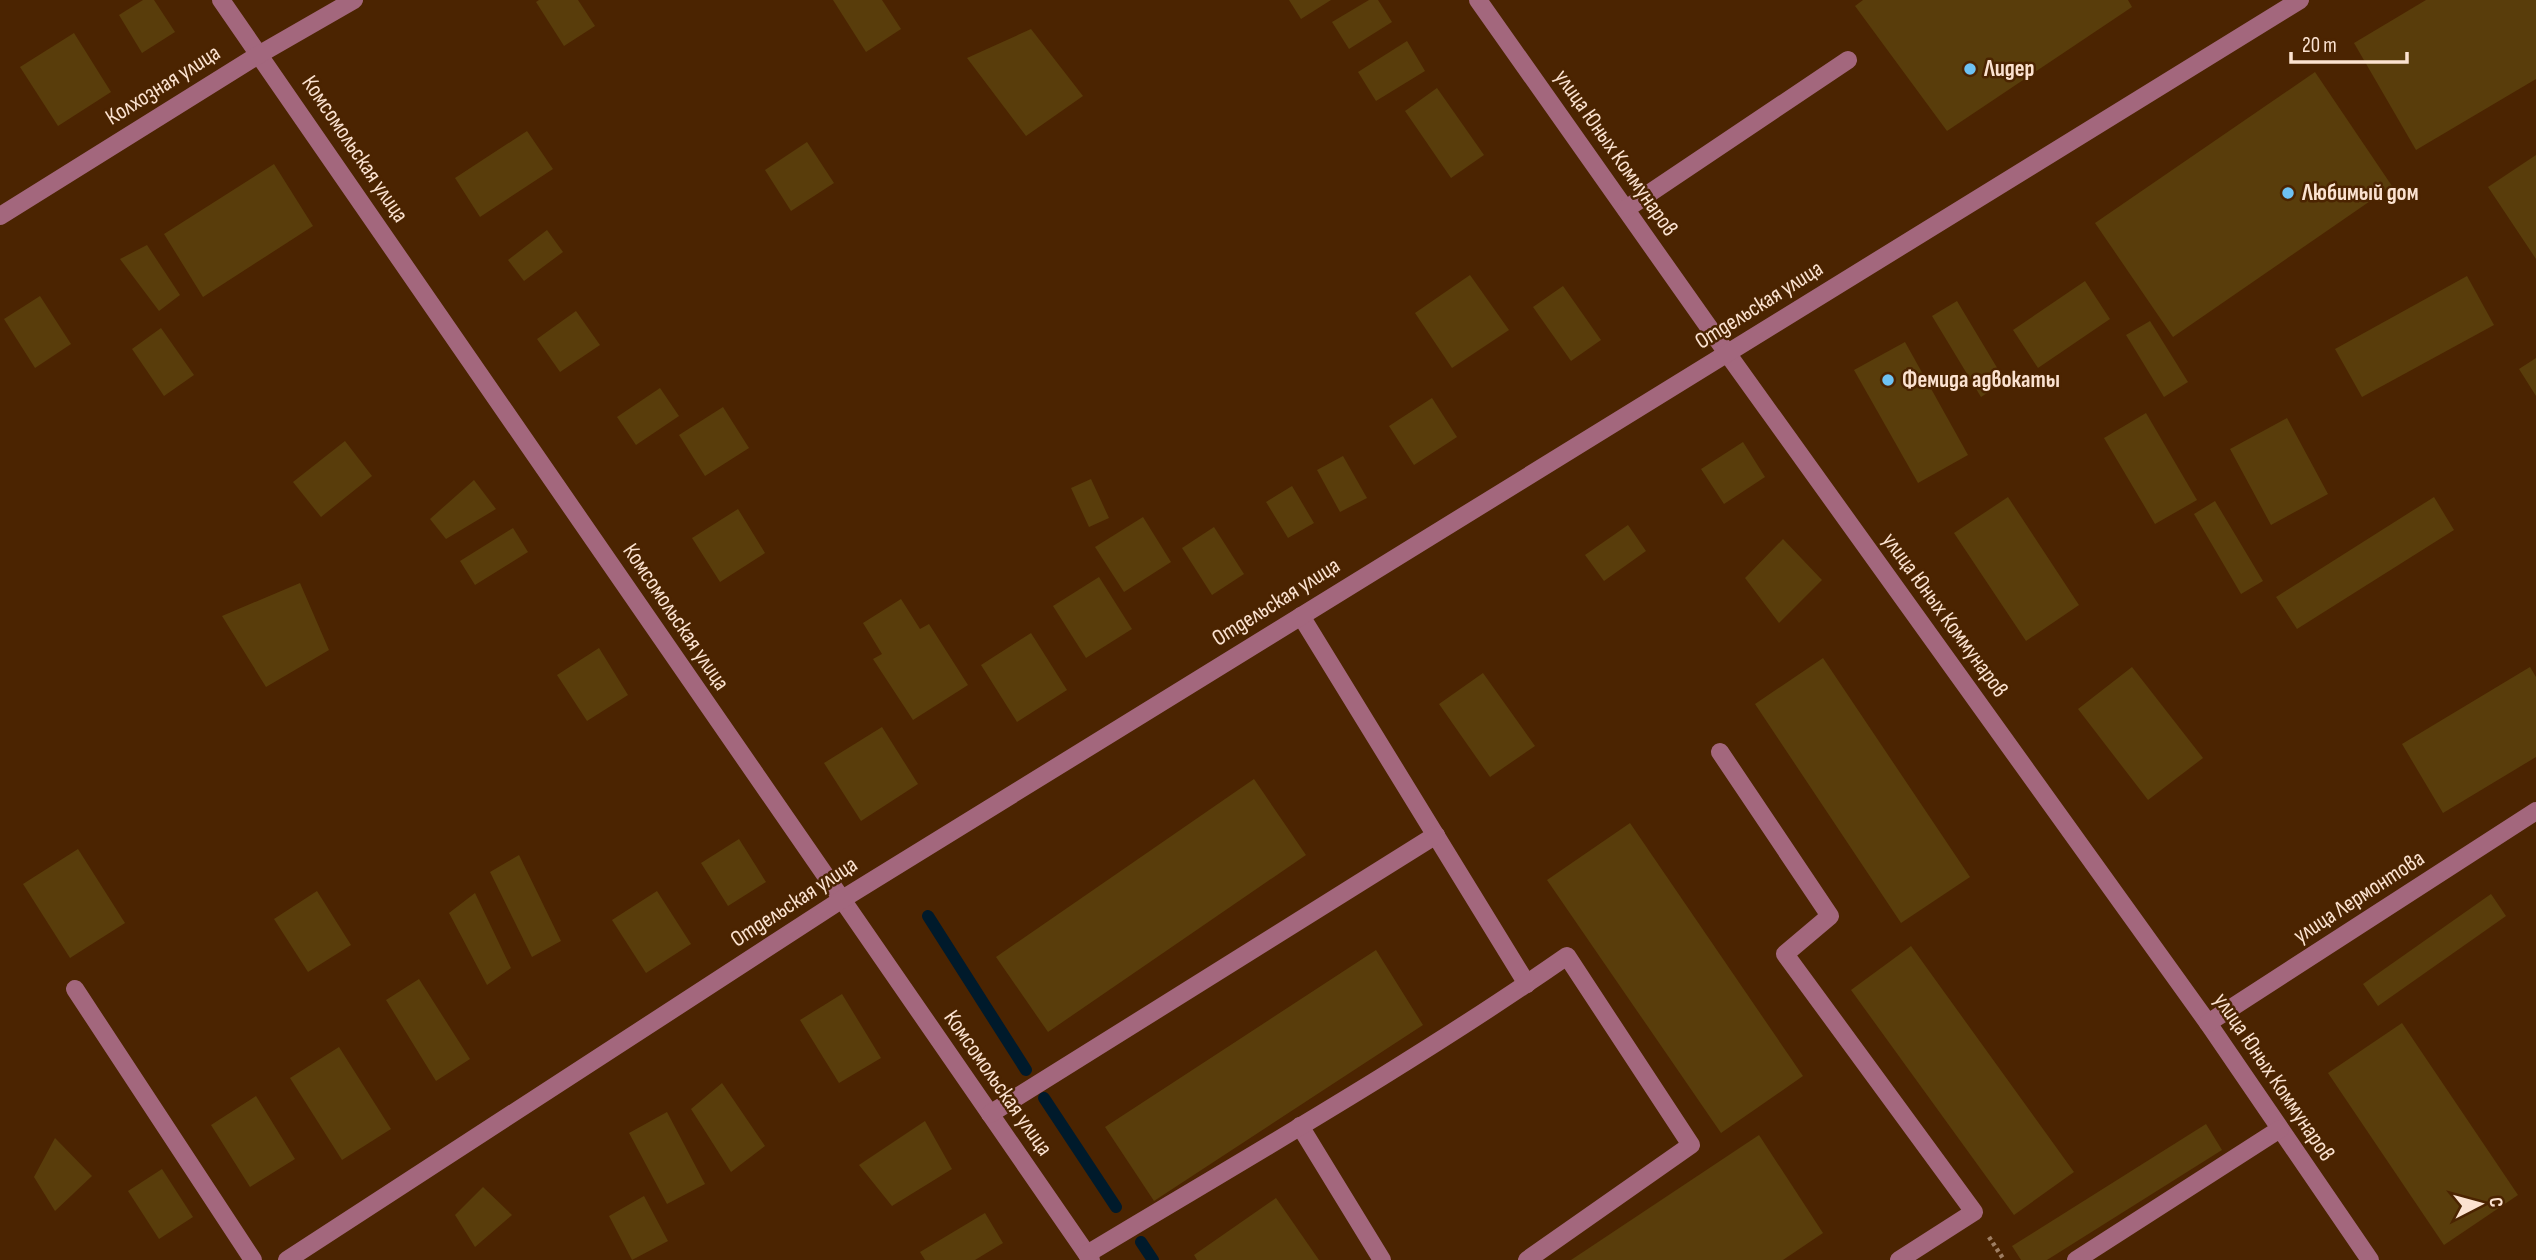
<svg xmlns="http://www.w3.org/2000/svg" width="2536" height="1260" font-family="'Sofia Sans Condensed',sans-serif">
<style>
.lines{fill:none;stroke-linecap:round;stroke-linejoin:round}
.stream{stroke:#001a2b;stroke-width:12}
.building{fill:#593d0b}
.path{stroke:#9e7e63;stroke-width:4.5;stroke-dasharray:3.5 3.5;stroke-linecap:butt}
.minor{stroke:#a3677d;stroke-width:18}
.poi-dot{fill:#6ec2f3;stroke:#4b2401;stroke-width:2.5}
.labels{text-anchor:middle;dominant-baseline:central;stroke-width:5;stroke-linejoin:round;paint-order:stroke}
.poi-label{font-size:23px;font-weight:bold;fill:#fbe2d0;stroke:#4b2401;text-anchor:start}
.street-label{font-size:23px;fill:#fbe2d0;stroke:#4b2401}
</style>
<rect width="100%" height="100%" fill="#4b2401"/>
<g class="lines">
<g class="stream">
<path d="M928,916l98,154"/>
<path d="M1044,1098l72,109"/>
<path d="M1141,1242l12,18"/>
</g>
</g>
<g class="building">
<path d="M143,0h11l21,32 -33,21 -23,-38z"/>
<path d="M539,0h39l17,26 -31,20 -28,-44z"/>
<path d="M833,0h49l19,29 -35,23z"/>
<path d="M1289,0h42l-30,19z"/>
<path d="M1369,0h9l14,22 -43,27 -17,-27z"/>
<path d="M1863,0h265l4,7 -185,124 -92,-125z"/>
<path d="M2426,0h110v79l-120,71 -62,-107z"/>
<path d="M1031,29l52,67 -57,40 -59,-78z"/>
<path d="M74,33l37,59 -53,34 -38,-59z"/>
<path d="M1407,41l18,30 -49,30 -18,-29z"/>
<path d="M2315,72l77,114 -219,151 -78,-114z"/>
<path d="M1437,88l47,67 -33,23 -46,-67z"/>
<path d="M527,131l26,38 -73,48 -25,-39z"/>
<path d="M807,142l27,41 -43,28 -26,-41z"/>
<path d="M2536,155v104l-48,-72z"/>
<path d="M274,164l39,62 -110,71 -39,-63z"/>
<path d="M547,230l16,22 -39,29 -16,-21z"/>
<path d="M147,245l33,50 -21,16 -39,-52z"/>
<path d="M1470,275l39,55 -57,38 -37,-55z"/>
<path d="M2467,276l27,49 -132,72 -27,-48z"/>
<path d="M2085,281l25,38 -72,49 -25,-38z"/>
<path d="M1563,286l38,54 -30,21 -38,-54z"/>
<path d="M40,296l31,48 -36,24 -31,-49z"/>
<path d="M1957,301l48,80 -24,16 -49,-81z"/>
<path d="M576,311l24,34 -40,27 -23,-33z"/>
<path d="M2150,321l38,61 -24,15 -38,-62z"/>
<path d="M161,328l33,47 -30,21 -32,-47z"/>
<path d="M1905,342l63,113 -50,28 -64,-113z"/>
<path d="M2536,358v38l-17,-27z"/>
<path d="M660,388l19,28 -43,29 -19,-28z"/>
<path d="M1432,398l25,39 -43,28 -25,-39z"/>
<path d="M723,407l26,41 -44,28 -26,-41z"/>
<path d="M2146,413l51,87 -42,24 -51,-86z"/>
<path d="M2287,418l41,76 -57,31 -41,-76z"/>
<path d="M345,441l27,35 -51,41 -28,-35z"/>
<path d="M1743,442l22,35 -41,27 -23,-35z"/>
<path d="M1343,456l24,42 -27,14 -23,-42z"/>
<path d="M1091,479l18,39 -20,9 -18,-39z"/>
<path d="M474,480l22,29 -50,30 -16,-20z"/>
<path d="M1292,486l22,37 -26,15 -22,-36z"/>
<path d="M2008,497l71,108 -53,36 -72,-108z"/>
<path d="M2434,497l20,33 -157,99 -21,-32z"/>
<path d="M2215,501l48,80 -22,13 -47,-80z"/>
<path d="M738,509l27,44 -45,29 -28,-44z"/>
<path d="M1143,517l28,45 -47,30 -29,-45z"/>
<path d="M1628,525l18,26 -42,30 -19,-26z"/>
<path d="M1214,527l30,47 -32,21 -30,-47z"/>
<path d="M513,528l15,24 -53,33 -15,-24z"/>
<path d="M1783,539l39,41 -43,43 -34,-45z"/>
<path d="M1099,577l33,52 -46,29 -33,-52z"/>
<path d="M300,583l29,67 -63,37 -44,-71z"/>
<path d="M901,599l19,30 9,-5 39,61 -55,35 -40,-61 9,-5 -19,-31z"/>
<path d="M1031,633l36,57 -50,32 -36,-57z"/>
<path d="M599,648l29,47 -41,26 -30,-46z"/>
<path d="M1823,658l147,219 -69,46 -146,-219z"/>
<path d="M2132,667l71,91 -55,42 -70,-91z"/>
<path d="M2530,667l6,10v80l-93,56 -41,-69z"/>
<path d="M1483,673l52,73 -45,31 -51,-73z"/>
<path d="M882,727l36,57 -57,37 -37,-58z"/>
<path d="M1254,779l52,76 -258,177 -52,-75z"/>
<path d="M1630,823l173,253 -82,57 -174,-253z"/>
<path d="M739,839l27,43 -38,24 -27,-43z"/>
<path d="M78,849l47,74 -55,35 -47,-74z"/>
<path d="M519,855l42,86 -29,16 -42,-85z"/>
<path d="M317,891l34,54 -43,27 -34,-53z"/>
<path d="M657,891l34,53 -45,29 -34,-53z"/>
<path d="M475,893l36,75 -24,17 -38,-72z"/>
<path d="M2491,894l15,22 -128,90 -15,-22z"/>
<path d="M1911,946l163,226 -60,43 -163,-225z"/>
<path d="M1376,950l47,75 -269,176 -49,-74z"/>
<path d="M419,979l51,80 -34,22 -50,-81z"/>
<path d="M842,994l39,64 -42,25 -39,-63z"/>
<path d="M2402,1023l116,172 -74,50 -116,-172z"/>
<path d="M339,1047l52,82 -49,31 -52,-82z"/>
<path d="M722,1083l43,63 -34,26 -40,-63z"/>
<path d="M256,1096l39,63 -45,28 -39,-62z"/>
<path d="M667,1112l38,72 -38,20 -38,-71z"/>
<path d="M925,1121l27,48 -60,37 -33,-41z"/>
<path d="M2206,1124l16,26 -175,110h-26l-9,-14z"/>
<path d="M1759,1135l64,98 -40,27h-212z"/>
<path d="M55,1138l37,38 -37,35 -21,-34z"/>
<path d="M162,1169l31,48 -34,22 -31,-48z"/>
<path d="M483,1187l29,28 -37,32 -20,-32z"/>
<path d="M644,1196l24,45 -36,19 -23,-44z"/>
<path d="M1276,1198l43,62h-122l-3,-5z"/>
<path d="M985,1213l18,30 -28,17h-50l-5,-8z"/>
</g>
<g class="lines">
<path class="path" d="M1989,1237l15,23"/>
<g class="minor">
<path d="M221,0l870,1260"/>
<path d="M1478,0l249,353 481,670 162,237"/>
<path d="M1626,209l222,-149"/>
<path d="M0,216l260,-162 94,-54"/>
<path d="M1301,616l226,368"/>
<path d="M1720,752l110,164 -45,38 189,258 -75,48"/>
<path d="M75,989l178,271"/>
<path d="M2208,1023l328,-212"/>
<path d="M990,1114l446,-279"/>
<path d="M1300,1126l82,134"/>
<path d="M1087,1254c161,-97 326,-191 480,-298l124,189 -164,115"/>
<path d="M287,1260l554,-360 1459,-900"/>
<path d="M2076,1260l204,-131"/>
</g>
</g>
<g class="poi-dot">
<circle cx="1970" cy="69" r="7"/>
<circle cx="2288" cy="193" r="7"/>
<circle cx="1888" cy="380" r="7"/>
</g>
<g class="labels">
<g class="poi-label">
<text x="1984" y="69">Лидер</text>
<text x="2302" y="193">Любимый дом</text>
<text x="1902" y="380">Фемида адвокаты</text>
</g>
<g class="street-label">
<text transform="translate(163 85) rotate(-32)">Колхозная улица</text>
<text transform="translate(355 149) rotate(56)">Комсомольская улица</text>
<text transform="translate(1616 153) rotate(55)">улица Юных Коммунаров</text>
<text transform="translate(1759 305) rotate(-32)">Отдельская улица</text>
<text transform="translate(1276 602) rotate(-32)">Отдельская улица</text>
<text transform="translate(1945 615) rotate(54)">улица Юных Коммунаров</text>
<text transform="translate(676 617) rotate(56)">Комсомольская улица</text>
<text transform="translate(2359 897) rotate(-33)">улица Лермонтова</text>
<text transform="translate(794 902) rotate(-33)">Отдельская улица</text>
<text transform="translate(2274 1077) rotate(56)">улица Юных Коммунаров</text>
<text transform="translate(998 1083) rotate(55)">Комсомольская улица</text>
</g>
</g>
<g transform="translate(2480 1204) rotate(84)" stroke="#4b2401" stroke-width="5" paint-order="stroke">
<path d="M0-5L12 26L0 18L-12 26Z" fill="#fbe2d0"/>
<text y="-10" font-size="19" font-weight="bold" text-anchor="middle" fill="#fbe2d0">С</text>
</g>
<path d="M2291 52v10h116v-10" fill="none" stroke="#fbe2d0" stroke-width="3.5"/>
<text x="2302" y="52" font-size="21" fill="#fbe2d0" stroke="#4b2401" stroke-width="5" paint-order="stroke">20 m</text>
</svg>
